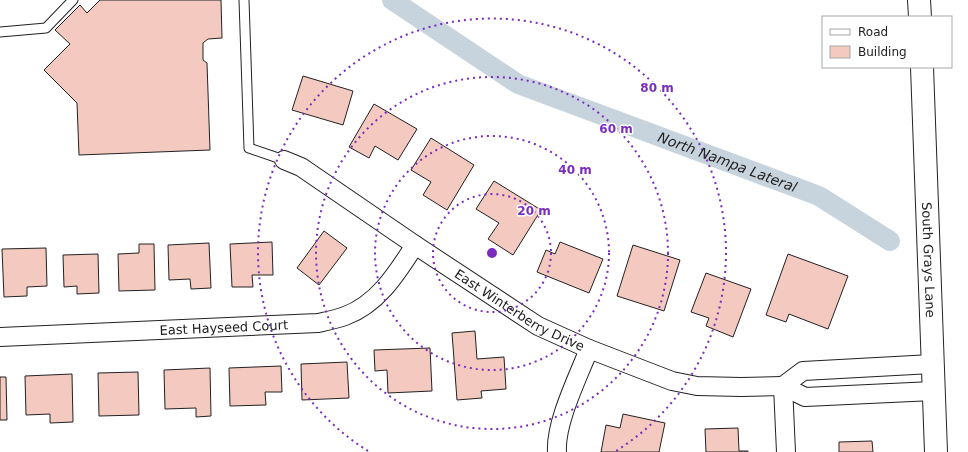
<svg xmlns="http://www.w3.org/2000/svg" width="968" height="452" font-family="'DejaVu Sans',sans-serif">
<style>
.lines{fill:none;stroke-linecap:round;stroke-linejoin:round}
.canal{stroke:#c7d3dd;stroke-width:20}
.building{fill:#f3c9c0;stroke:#222}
.service-casing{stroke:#222;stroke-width:11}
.minor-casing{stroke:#222;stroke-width:20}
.tertiary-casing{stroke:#222;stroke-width:24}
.service{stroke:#fff;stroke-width:9}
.minor{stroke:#fff;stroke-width:18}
.tertiary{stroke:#fff;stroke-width:22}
.ring{fill:none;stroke:#7b2cbf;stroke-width:2;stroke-dasharray:2 4}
.labels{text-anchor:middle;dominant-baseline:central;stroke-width:3;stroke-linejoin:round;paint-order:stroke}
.street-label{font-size:13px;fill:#222;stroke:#fff}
.water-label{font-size:14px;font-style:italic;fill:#222;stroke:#fff}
.centre{fill:#7b2cbf;stroke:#fff;stroke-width:2}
.ring-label{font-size:12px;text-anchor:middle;font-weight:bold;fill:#7b2cbf;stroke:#fff;stroke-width:3;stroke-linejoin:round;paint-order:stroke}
</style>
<rect width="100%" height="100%" fill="#fff"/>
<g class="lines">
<path class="canal" id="s1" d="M392,0l126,84 301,112 71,45"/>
</g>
<g class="building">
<path d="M100,0h121l1,38 -14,1 -5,4v17l4,3 3,87 -131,5 -2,-52 -33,-33 26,-26 -15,-14 25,-25 7,8z"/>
<path d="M303,76l50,15 -10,34 -51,-15z"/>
<path d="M374,104l43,25 -19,31 -23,-14 -6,12 -20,-11z"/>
<path d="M431,138l43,27 -27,45 -24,-15 8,-13 -20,-12z"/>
<path d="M494,181l47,29 -28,45 -25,-16 11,-16 -23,-14z"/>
<path d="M324,231l23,17 -28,37 -22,-17z"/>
<path d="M272,242l1,33h-21l1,12h-21l-2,-43z"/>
<path d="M560,242l43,17 -14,34 -52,-21 9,-22 9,4z"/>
<path d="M209,243l2,45 -20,1 -1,-10 -21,1 -1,-35z"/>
<path d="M139,244h15l1,46 -36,1 -1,-37 21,-1z"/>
<path d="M633,245l47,15 -16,51 -47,-15z"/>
<path d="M46,248l1,38 -20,1v9l-23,1 -2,-48z"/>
<path d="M98,254l1,39 -22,1v-8l-13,1 -1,-32z"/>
<path d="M788,254l60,22 -20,53 -39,-15 -3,8 -20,-7z"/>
<path d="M706,273l45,16 -18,48 -27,-11 3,-8 -18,-6z"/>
<path d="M475,331l2,28 27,-2 2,32 -25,2 1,7 -25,2 -5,-67z"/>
<path d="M430,348l2,43 -44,2 -1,-23 -12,1 -1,-21z"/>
<path d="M347,362l2,36 -47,2 -1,-36z"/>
<path d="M281,366l1,26h-17l1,13 -36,1 -1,-38z"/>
<path d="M210,368l1,48 -15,1v-9l-31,1 -1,-39z"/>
<path d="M138,372l1,43 -40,1 -1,-43z"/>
<path d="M72,374l1,48 -23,1v-9l-24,1 -1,-39z"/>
<path d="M0,377h6l1,43h-7z"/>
<path d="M623,414l42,9 -6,29h-58l5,-27 14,3z"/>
<path d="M738,428l1,23h9v1h-42l-1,-23z"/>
<path d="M872,441l1,11h-34v-10z"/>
</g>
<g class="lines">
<defs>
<g id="service">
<path d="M244,0l5,148 35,12"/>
<path d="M0,32l46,-4 27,-28"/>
</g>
<g id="minor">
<path id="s2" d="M284,160l17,7 114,78 123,81 51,23 83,32 25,5 44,1 42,-1 3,66"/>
<path id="s3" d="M0,337l318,-14c9,-2 19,-4 27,-7 33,-12 52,-43 70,-71"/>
<path d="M932,364l-129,7 -20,15 22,11 128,-6"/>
<path d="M557,452c-2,-29 21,-75 32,-103"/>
</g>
<g id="tertiary">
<path d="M919,0l1,17"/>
<path id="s4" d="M922,67l14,385"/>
</g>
</defs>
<use href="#service" class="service-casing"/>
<use href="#minor" class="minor-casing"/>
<use href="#tertiary" class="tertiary-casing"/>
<use href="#service" class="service"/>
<use href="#minor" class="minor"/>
<use href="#tertiary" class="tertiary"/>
</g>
<g class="ring">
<circle cx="492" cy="253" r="59"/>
<circle cx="492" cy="253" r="117"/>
<circle cx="492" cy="253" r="176"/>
<path d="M368 451A234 234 0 1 1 616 451"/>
</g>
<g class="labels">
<g class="street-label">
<text stroke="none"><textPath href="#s4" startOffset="193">South Grays Lane</textPath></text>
<text stroke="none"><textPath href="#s2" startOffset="280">East Winterberry Drive</textPath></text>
<text stroke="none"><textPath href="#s3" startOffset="224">East Hayseed Court</textPath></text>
</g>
<g class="water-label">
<text stroke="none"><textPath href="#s1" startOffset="375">North Nampa Lateral</textPath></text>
</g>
</g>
<circle cx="492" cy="253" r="6" class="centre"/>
<g class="ring-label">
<text x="657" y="92">80 m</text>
<text x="616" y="133">60 m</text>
<text x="575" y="174">40 m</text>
<text x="534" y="215">20 m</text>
</g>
<rect x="822" y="16" width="130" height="52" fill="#ffffff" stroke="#a7a7a7"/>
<rect x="830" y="29" width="20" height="6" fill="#ffffff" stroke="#a7a7a7"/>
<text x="858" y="36" font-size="12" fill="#222222">Road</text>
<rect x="830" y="46" width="20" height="12" fill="#f3c9c0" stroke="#a7a7a7"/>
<text x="858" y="56" font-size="12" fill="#222222">Building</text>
</svg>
